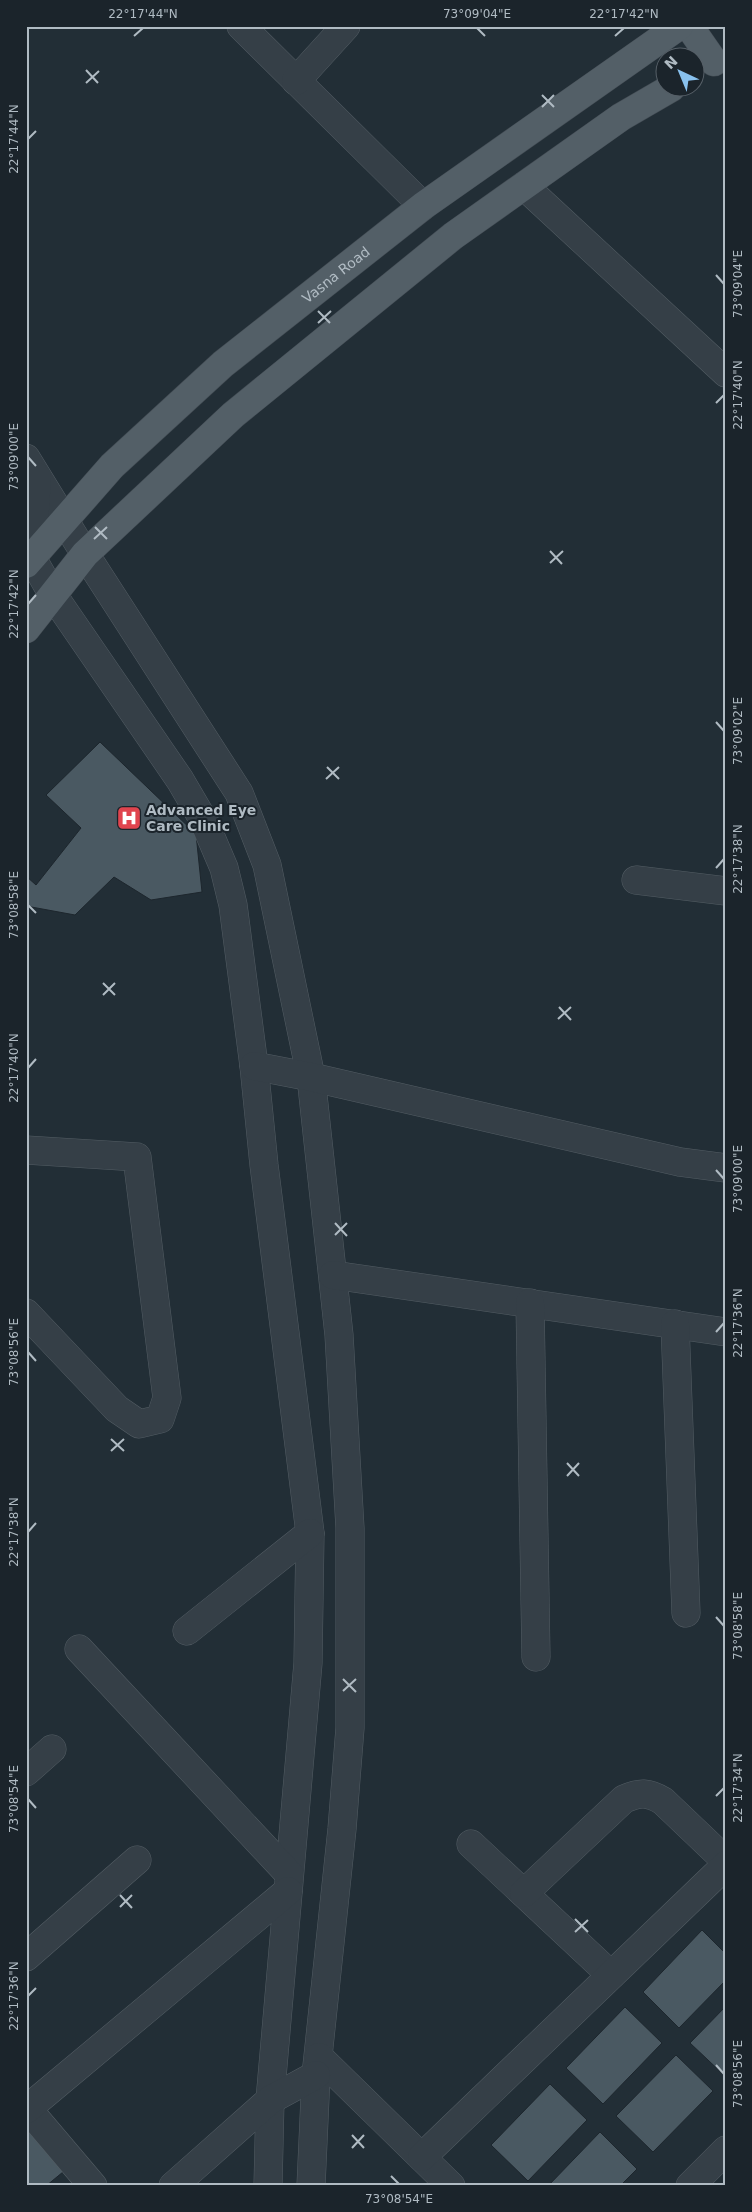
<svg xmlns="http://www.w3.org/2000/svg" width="752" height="2212" font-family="'DejaVu Sans',sans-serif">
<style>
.building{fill:#4a5962;stroke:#1d262d}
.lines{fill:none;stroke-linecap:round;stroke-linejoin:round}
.minor-casing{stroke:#535d64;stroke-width:29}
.major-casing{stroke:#424b53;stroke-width:29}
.minor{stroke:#353f47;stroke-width:28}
.major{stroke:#535f67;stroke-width:28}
.ticks{fill:none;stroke:#b0bbc3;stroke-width:2}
.labels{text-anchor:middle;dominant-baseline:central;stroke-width:4;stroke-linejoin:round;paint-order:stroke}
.street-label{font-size:14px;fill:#b0bbc3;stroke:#1b242b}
.poi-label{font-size:14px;font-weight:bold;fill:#b0bbc3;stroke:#1b242b;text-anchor:start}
.neatline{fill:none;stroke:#b0bbc3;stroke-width:2}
.ticks-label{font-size:12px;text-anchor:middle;fill:#b0bbc3}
</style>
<rect width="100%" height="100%" fill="#222e36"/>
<g class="building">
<path d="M100,742l96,92 6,58 -51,8 -37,-23 -39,38 -49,-9v-30l10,9 45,-57 -35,-33z"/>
<path d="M702,1930l24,24v26l-47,48 -36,-36z"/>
<path d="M726,2006v71l-36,-34z"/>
<path d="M625,2007l37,36 -59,61 -37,-36z"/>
<path d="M676,2055l37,36 -60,61 -37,-36z"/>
<path d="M550,2084l37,36 -59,61 -37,-36z"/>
<path d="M26,2116l43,51 -23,19h-20z"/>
<path d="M600,2132l37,37 -17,17h-72z"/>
</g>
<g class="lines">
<defs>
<g id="minor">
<path d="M241,26l182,180"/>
<path d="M296,81l50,-55"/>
<path d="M524,186l202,187"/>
<path d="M26,458l59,96 154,239 28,72 44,212 28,258 11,193v200l-8,101 -26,246 -5,111"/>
<path d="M37,477l-5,81 21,37 127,185 24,41 20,47 9,37 21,161 10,99 46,368 -2,130 -38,437 -2,86"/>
<path d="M636,880l90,11"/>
<path d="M254,1066l57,11 369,85 46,6"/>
<path d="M26,1150l111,7 30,241 -7,21 -21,5 -22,-15 -91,-96"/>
<path d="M333,1275l393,57"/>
<path d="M530,1303l6,354"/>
<path d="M675,1324l11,289"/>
<path d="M187,1631l123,-98"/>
<path d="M79,1649l210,225"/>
<path d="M26,1772l26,-23"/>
<path d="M471,1844l140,131"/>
<path d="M524,1893l100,-94c16,-7 24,-7 39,2l63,60"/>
<path d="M26,1957l111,-97"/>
<path d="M319,2057l132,129"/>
<path d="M26,2107l67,79"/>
<path d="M27,2109l261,-218"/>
<path d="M422,2157l304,-292"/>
<path d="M173,2186l97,-86 46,-25"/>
<path d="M690,2186l36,-36"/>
</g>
<g id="major">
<path d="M689,26l25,36"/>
<path id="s1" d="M26,564l86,-98 111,-102 200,-158 256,-180"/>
<path d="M26,629l59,-75 148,-139 220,-179 168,-119 50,-29"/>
</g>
</defs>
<use href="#minor" class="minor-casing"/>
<use href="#major" class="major-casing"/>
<use href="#minor" class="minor"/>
<use href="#major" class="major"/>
</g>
<path class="ticks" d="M477,28l8,8M134,36l9,-8M615,36l9,-8M86,70l12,13M86,83l13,-12M542,95l12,12M542,107l12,-12M28,139l8,-8M716,275l8,9M318,311l12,12M318,323l13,-12M716,403l8,-8M28,457l8,9M95,527l12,12M94,539l13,-12M550,551l12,13M550,563l13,-12M28,604l8,-9M716,722l8,9M327,767l12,12M326,779l13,-12M716,868l8,-9M28,905l8,8M103,983l12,12M103,995l12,-12M559,1007l12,13M558,1019l13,-12M28,1068l8,-9M716,1170l8,9M335,1223l12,13M335,1235l12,-12M716,1332l8,-9M28,1352l8,9M111,1439l13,12M111,1451l13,-12M567,1463l12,13M567,1476l12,-13M28,1532l8,-9M716,1617l8,9M343,1679l13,13M343,1691l13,-12M716,1796l8,-8M28,1799l8,9M120,1895l12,13M120,1907l12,-12M575,1919l13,13M575,1932l13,-12M28,1996l8,-8M716,2065l8,9M352,2135l12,13M352,2148l12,-13M391,2176l8,8"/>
<defs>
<symbol id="hospital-square" viewBox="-11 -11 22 22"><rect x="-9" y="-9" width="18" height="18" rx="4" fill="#e0444e" stroke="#1b242b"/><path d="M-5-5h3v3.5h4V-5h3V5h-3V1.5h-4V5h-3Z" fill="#fff"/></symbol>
</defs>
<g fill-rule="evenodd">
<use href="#hospital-square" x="115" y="804" width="28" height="28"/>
</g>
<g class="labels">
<g class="street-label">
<text stroke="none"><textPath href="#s1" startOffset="425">Vasna Road</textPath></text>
</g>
<g class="poi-label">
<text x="146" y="810">Advanced Eye<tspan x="146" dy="16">Care Clinic</tspan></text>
</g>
</g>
<rect width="752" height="2212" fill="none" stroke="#1b242b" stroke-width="55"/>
<g transform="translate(680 72) rotate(316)"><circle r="24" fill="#1b242b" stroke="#576068"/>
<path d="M0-4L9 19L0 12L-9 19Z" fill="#89c2ef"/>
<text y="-8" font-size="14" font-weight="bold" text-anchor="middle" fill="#b0bbc3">N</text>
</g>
<rect x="28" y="28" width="696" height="2156" class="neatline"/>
<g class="ticks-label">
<text x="143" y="18">22°17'44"N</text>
<text x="477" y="18">73°09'04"E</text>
<text x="624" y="18">22°17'42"N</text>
<text transform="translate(14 139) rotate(-90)" y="4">22°17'44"N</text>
<text transform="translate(738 284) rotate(-90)" y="4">73°09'04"E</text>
<text transform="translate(738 395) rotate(-90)" y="4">22°17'40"N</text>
<text transform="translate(14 457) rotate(-90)" y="4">73°09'00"E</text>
<text transform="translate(14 604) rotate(-90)" y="4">22°17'42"N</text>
<text transform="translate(738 731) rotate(-90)" y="4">73°09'02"E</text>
<text transform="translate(738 859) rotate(-90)" y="4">22°17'38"N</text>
<text transform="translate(14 905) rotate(-90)" y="4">73°08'58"E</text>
<text transform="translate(14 1068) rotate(-90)" y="4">22°17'40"N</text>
<text transform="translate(738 1179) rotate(-90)" y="4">73°09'00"E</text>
<text transform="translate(738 1323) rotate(-90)" y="4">22°17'36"N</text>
<text transform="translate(14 1352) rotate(-90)" y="4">73°08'56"E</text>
<text transform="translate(14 1532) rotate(-90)" y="4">22°17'38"N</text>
<text transform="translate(738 1626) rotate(-90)" y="4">73°08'58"E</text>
<text transform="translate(738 1788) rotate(-90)" y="4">22°17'34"N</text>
<text transform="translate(14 1799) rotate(-90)" y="4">73°08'54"E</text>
<text transform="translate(14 1996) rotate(-90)" y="4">22°17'36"N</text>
<text transform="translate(738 2074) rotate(-90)" y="4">73°08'56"E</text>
<text x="399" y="2203">73°08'54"E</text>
</g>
</svg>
